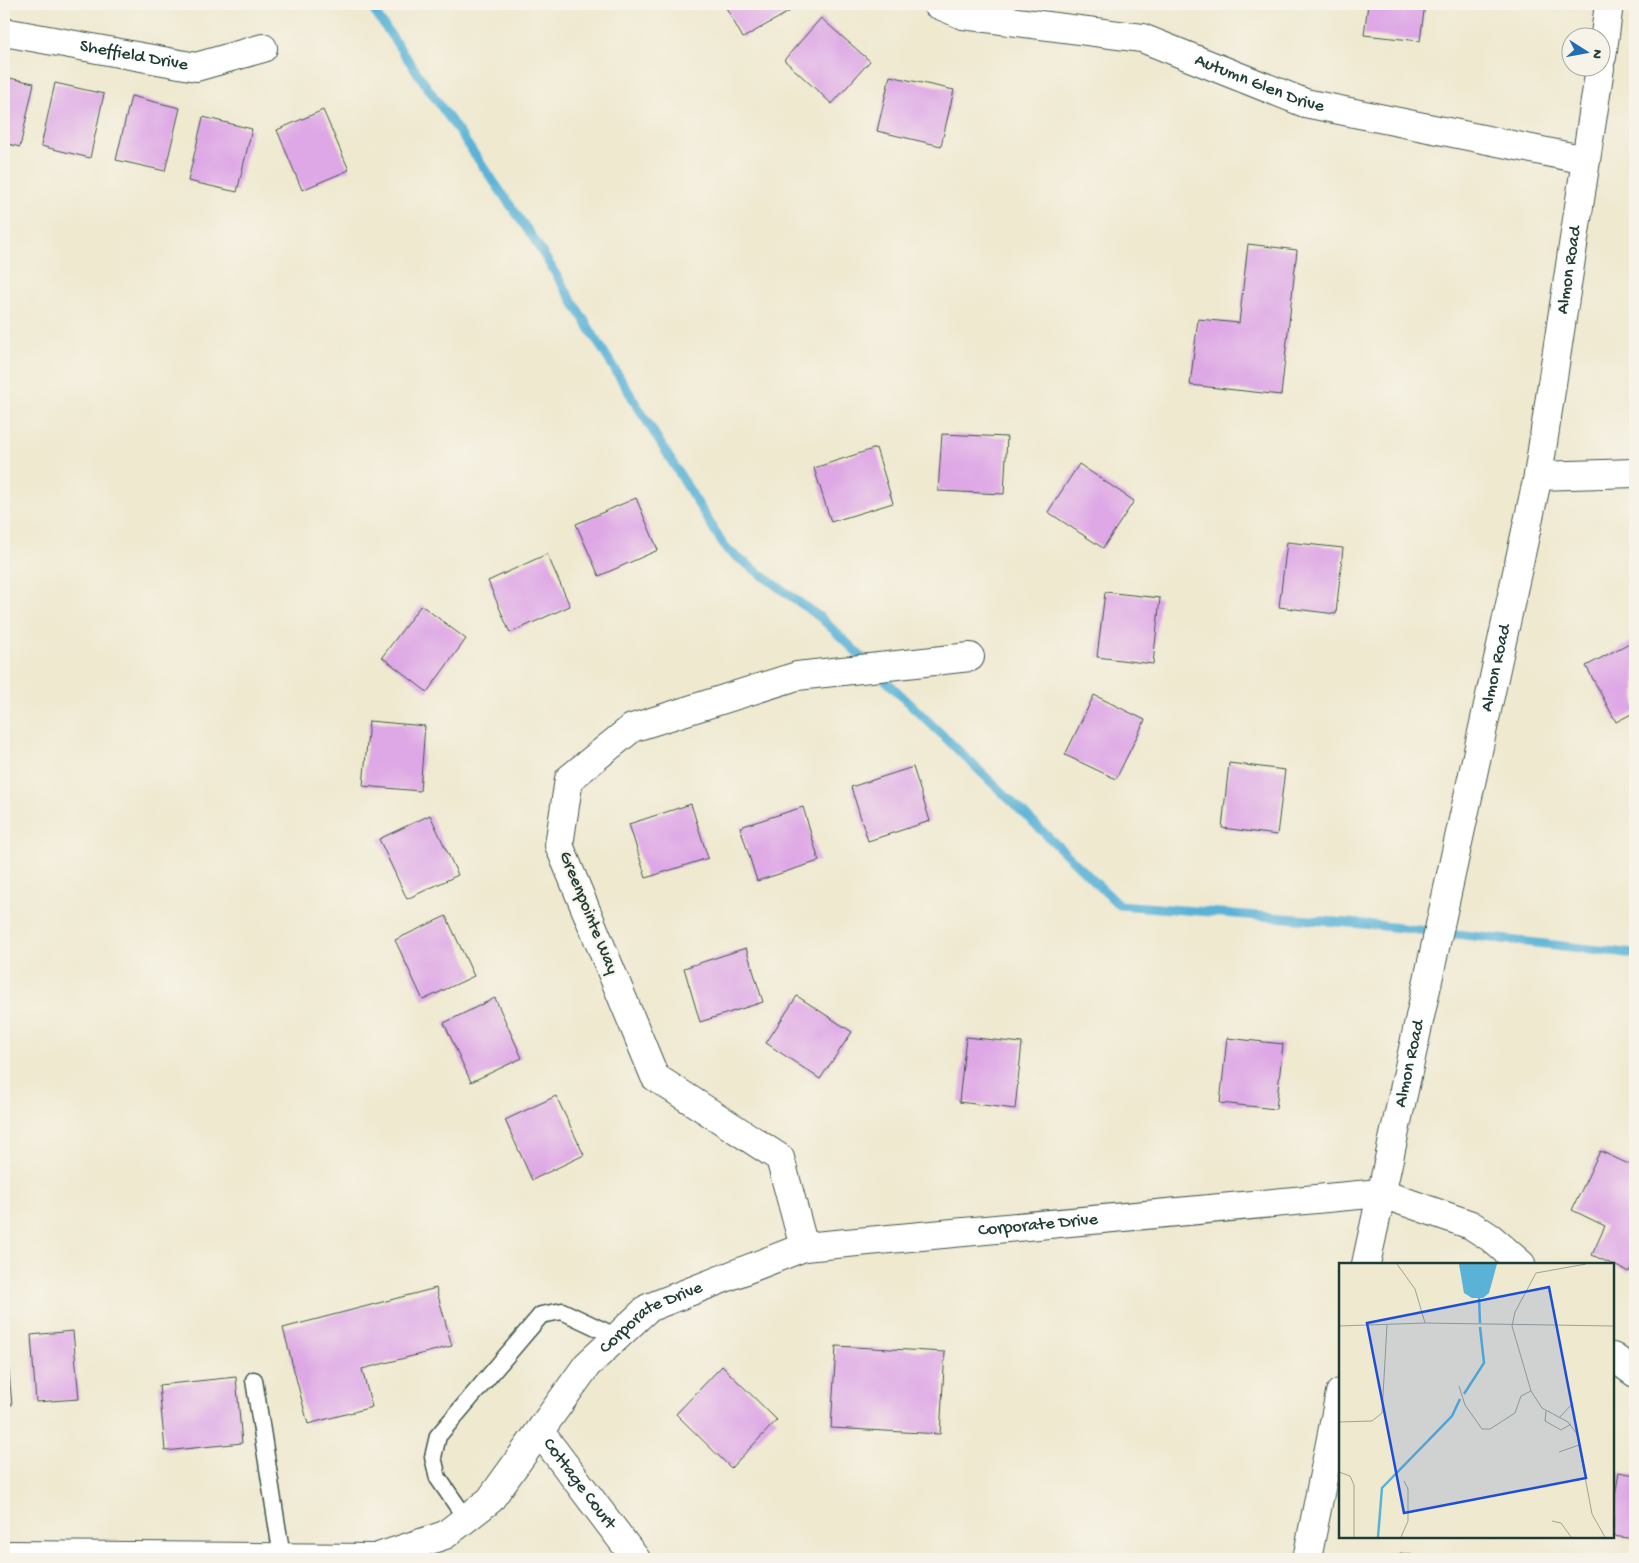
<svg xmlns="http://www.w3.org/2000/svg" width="1639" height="1563" font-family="'Gochi Hand',sans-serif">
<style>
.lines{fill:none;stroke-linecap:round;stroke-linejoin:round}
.stream{stroke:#5ab2d7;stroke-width:9}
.building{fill:#dea8e6}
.service-casing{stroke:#3e574b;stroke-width:19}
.minor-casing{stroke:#3e574b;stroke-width:30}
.tertiary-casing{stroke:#3e574b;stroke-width:30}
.service{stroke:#fff;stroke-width:16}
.minor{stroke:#fff;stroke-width:28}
.tertiary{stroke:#fff;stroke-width:28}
.labels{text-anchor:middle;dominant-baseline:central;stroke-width:4;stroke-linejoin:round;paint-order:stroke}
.street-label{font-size:18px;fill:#1f3d34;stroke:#f7f3e8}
.inset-river{fill:none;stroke:#5ab2d7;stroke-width:2.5}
.inset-road{fill:none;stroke:#9ca492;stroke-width:1}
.view{fill:#1d4ed8;fill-opacity:0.15;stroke:#1d4ed8;stroke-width:2.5}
.inset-edge{fill:none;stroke:#1f3d34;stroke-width:2.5}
</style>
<rect width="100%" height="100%" fill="#f7f3e8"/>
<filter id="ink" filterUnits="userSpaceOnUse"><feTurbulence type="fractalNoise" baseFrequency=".02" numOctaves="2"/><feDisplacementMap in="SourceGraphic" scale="10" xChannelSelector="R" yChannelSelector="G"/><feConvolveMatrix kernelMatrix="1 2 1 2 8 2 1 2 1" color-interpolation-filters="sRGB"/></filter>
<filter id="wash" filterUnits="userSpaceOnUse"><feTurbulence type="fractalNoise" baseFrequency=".0096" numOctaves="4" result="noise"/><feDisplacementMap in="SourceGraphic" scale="20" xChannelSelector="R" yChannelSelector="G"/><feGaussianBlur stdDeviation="1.12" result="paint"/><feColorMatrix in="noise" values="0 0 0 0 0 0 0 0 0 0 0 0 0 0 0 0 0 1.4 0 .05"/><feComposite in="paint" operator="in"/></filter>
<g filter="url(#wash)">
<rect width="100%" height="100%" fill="#efe9d0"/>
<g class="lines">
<g class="stream">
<path d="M369,4l165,235 192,310 95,69 47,45"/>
<path d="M877,672l242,233 255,20 261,29"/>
</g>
</g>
<g id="blocks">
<g class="building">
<path d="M724,4h65l3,6 -49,28z"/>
<path d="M1368,4h57l-5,37 -56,-6z"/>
<path d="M821,18l49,43 -38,43 -48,-44z"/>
<path d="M890,76l64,14 -13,56 -64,-15z"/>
<path d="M4,77l30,6 -14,64 -16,-4z"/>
<path d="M55,83l49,11 -14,64 -49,-12z"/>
<path d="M131,96l49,12 -15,63 -49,-11z"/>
<path d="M323,110l26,60 -47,20 -25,-60z"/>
<path d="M203,117l49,12 -15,63 -49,-11z"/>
<path d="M1248,244l49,6 -16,145 -91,-10 8,-66 41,4z"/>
<path d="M942,434l65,3 -3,57 -66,-3z"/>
<path d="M876,448l17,55 -62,19 -17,-54z"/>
<path d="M1079,464l55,37 -31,47 -55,-36z"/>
<path d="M636,498l22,52 -59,26 -23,-52z"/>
<path d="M1287,542l56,6 -7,66 -57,-7z"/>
<path d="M547,554l23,52 -60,27 -22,-52z"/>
<path d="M1105,592l55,6 -7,66 -56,-7z"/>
<path d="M421,605l45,34 -39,53 -45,-35z"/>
<path d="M1635,640v72l-19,10 -30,-56z"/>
<path d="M1094,695l51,25 -29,59 -51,-24z"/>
<path d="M369,721l56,5 -5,65 -57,-5z"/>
<path d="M1229,763l56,7 -8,65 -55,-7z"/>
<path d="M913,767l17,54 -62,20 -17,-54z"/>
<path d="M691,804l17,54 -62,20 -17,-54z"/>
<path d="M803,807l16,54 -62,20 -17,-54z"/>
<path d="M430,815l28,60 -51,24 -28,-60z"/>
<path d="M446,916l28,60 -51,24 -28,-60z"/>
<path d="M746,948l17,54 -63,20 -16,-54z"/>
<path d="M797,996l55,36 -32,47 -54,-36z"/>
<path d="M495,998l27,60 -51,24 -27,-59z"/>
<path d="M966,1037l56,6 -7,66 -56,-7z"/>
<path d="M1227,1038l56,6 -7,65 -56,-6z"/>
<path d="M556,1096l28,59 -52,25 -27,-60z"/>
<path d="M1600,1151l35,16v92l-6,13 -37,-17 13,-29 -33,-16z"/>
<path d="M436,1288l16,58 -90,23 10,38 -64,17 -25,-96z"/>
<path d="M73,1331l6,68 -43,3 -5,-67z"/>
<path d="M4,1339h2l6,66 -8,1z"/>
<path d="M836,1346l109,6 -5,82 -109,-6z"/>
<path d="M722,1366l55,54 -46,48 -55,-54z"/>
<path d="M236,1377l6,66 -77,8 -6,-66z"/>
<path d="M1619,1472l16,3v64l-22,-3v-28z"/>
<path d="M1400,1553l27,5 -1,1h-27z"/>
</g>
</g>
</g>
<g filter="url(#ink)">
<use href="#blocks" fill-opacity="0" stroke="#3e574b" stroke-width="1"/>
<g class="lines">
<defs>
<g id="service">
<path d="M254,1380l28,177"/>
<path d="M467,1520l-29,-42 -5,-21 5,-21 103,-121 21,-4 55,26"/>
</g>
<g id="minor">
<path id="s1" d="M937,4l26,11 179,23 163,65 281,57"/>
<path id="s2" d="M4,32l192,35 67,-19"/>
<path d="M1538,476l97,-3"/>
<path d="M804,1247l-24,-89 -125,-81 -96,-232 10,-66 63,-51 165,-52 173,-19"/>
<path d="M1613,1357l22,16"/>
<path id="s3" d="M540,1432l96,127"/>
<path id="s4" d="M4,1555l371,3 70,-23 45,-35 97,-135 61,-57 156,-61 576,-54 91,32 20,13 30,26"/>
</g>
<g id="tertiary">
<path d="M1602,57l7,-53"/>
<path id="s5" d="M1366,1264l172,-788 62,-408"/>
<path d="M1307,1559l33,-166"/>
</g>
</defs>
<use href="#service" class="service-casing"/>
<use href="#minor" class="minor-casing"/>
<use href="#tertiary" class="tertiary-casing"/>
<use href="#service" class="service"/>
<use href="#minor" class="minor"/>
<use href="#tertiary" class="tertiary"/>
</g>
</g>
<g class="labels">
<g class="street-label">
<text stroke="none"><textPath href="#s2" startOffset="132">Sheffield Drive</textPath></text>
<text stroke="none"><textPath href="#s1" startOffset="335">Autumn Glen Drive</textPath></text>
<text stroke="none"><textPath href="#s5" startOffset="1015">Almon Road</textPath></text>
<text stroke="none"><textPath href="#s5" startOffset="610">Almon Road</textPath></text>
<text transform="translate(588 913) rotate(68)">Greenpointe Way</text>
<text stroke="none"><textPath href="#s5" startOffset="205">Almon Road</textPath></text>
<text stroke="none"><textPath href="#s4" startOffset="1154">Corporate Drive</textPath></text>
<text stroke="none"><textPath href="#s4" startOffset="749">Corporate Drive</textPath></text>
<text stroke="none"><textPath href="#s3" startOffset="65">Cottage Court</textPath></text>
</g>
</g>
<g transform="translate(1339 1263)">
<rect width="275" height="275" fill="#efe9d0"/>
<path d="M120,1h38l-8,29 -6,5h-11l-8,-5z" fill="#5ab2d7"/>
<path class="inset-river" d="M140,34l1,26M125,131l20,-31 -4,-36M39,274l4,-49 70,-72 8,-17"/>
<path class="inset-road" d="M58,1l18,25 10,34M247,1l-50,9 -21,39 -3,14 19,65 11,17 26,14 9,12 15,80 13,23M0,63l86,-3 189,3M120,123l6,19 17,24h8l25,-16 6,-17 10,-5M207,148l-1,10 16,9 10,-6M220,155l14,-15M0,159l33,-1 10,-8 5,-88M220,189l20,-7M0,209l11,4 4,9v52M213,258l9,2 10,14M62,274l7,-16v-32l-4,-8"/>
<path class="view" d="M210,24l37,191 -182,35 -37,-190z"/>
<rect width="275" height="275" class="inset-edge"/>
</g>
<rect width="1639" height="1563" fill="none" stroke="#f7f3e8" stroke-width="20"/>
<g transform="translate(1586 52) rotate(101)"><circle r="24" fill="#f7f3e8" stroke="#a1aaa0"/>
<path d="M0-4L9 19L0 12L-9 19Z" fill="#1f6fb2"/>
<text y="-8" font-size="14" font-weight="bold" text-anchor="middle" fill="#1f3d34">N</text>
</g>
</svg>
